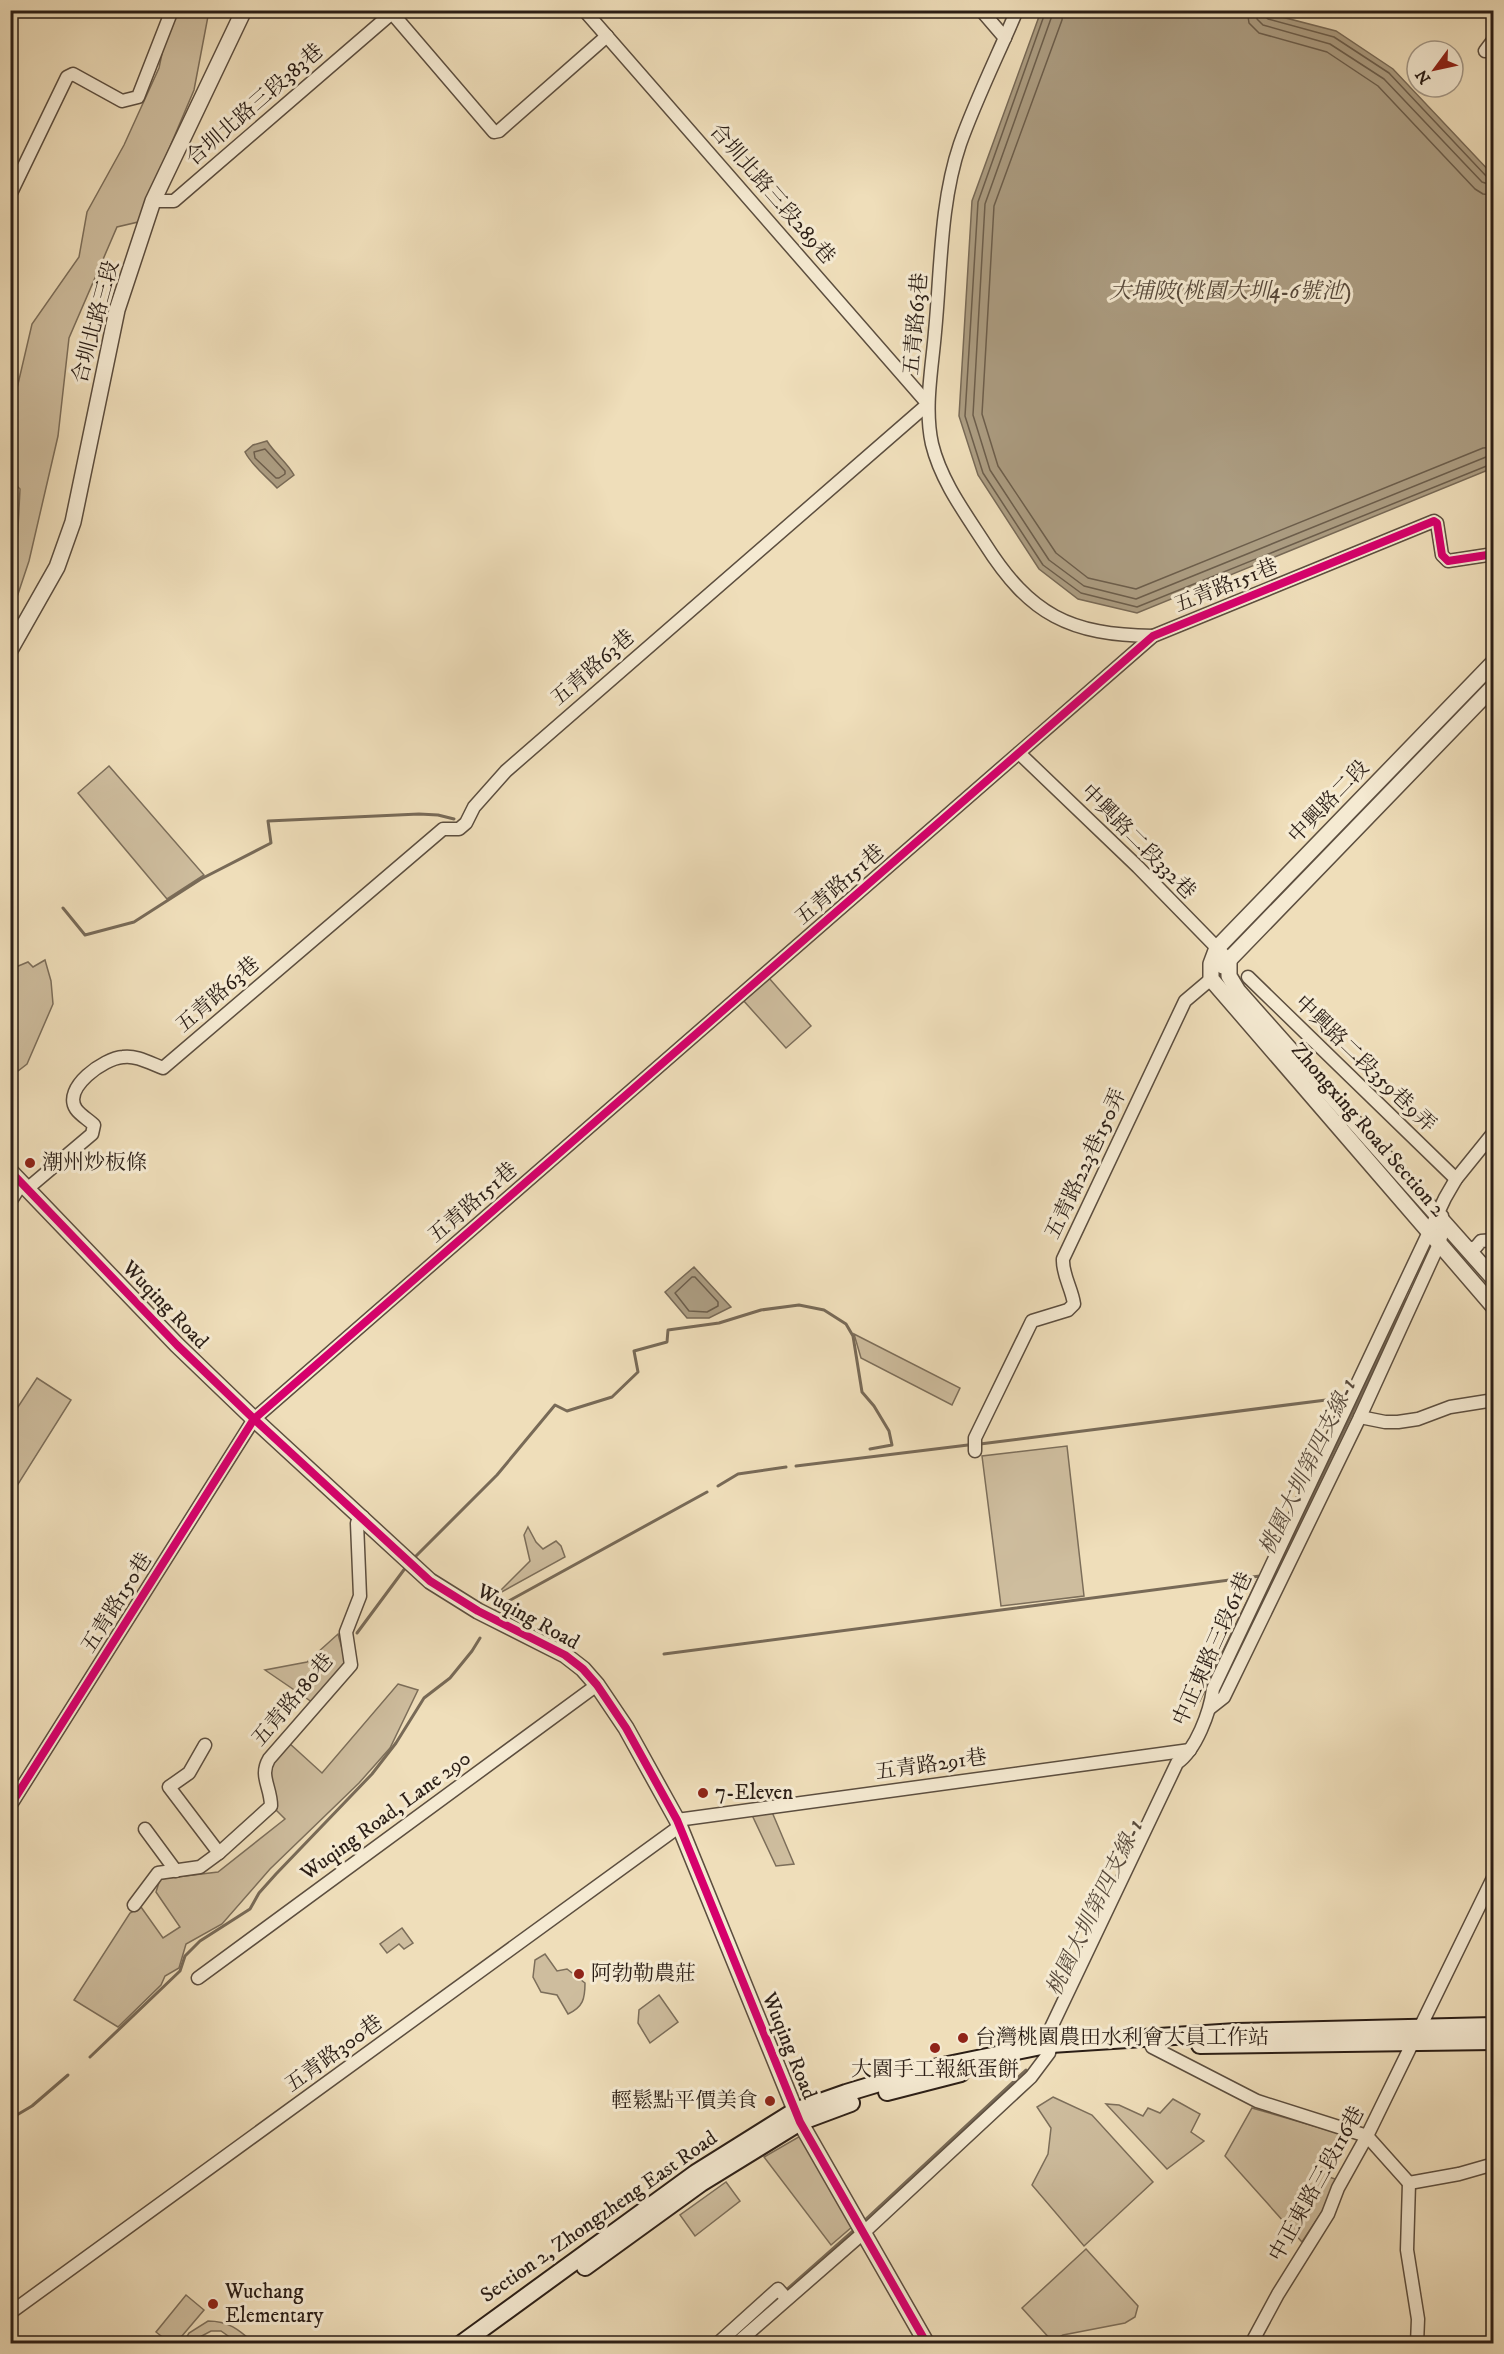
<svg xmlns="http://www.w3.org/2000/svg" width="1504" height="2354" font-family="'IM FELL DW Pica','Noto Serif TC',serif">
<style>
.green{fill:#cebd9e;stroke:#7c6e5a;stroke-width:1.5}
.water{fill:#ac9d82;stroke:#786a57;stroke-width:1.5}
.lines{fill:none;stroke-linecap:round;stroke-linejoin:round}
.shore{stroke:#6c5e4c;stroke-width:1.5}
.stream{stroke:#786a57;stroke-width:3}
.minor-casing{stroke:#5c4e3f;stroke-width:15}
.tertiary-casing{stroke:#5c4e3f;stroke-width:18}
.secondary-casing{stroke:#2b1e16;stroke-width:20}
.minor{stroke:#f5ead2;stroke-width:12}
.tertiary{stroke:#f5ead2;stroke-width:15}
.secondary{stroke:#f5ead2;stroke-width:16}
.cycleway-casing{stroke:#f5ead2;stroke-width:11}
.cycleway{stroke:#d6006c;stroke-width:8}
.poi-dot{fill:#8f2418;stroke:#f5ead2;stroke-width:2}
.labels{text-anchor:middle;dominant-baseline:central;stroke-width:6;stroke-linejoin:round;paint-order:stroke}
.street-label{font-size:21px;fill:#2b1e16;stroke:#f5ead2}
.poi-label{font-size:21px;fill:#2b1e16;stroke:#f5ead2;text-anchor:start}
.water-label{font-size:22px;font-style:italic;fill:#584a3c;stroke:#f5ead2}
</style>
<rect width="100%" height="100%" fill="#efdeba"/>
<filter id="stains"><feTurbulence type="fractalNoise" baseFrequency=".00333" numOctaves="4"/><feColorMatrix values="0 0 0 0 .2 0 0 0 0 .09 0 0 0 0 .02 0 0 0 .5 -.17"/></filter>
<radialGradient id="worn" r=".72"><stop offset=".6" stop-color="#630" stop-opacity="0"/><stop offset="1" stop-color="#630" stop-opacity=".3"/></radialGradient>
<g class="green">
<path d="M171,11h38l-15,79 -56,132 -21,5 -48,111 -11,98 -29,125 -15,45 6,-117 -9,-9v-66l21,-90 47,-67 8,-45 37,-67 35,-77z"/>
<path d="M109,766l95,109 -37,24 -89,-106z"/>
<path d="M45,960l6,21 2,23 -26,60 -9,7 -7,-9v-93l17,-7 5,5z"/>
<path d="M769,978l42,48 -25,22 -43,-48z"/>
<path d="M854,1334l106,54 -8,17 -91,-47z"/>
<path d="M37,1378l34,22 -56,89 -4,-3v-83l7,4z"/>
<path d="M1067,1446l17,150 -83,10 -19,-150z"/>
<path d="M528,1527l8,15 7,7 13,-8 5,5 4,11 -69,38 34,-34 -6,-26z"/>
<path d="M338,1634l8,29 -34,39 -47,-32 42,-8z"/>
<path d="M398,1684l20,6 -28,58 -31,35 -89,86 -48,55 -36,20 -7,24 -14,8 -4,9 -43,42 -44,-27 56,-87 11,-6 22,31 17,-11 -24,-35 4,-13 58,-7 67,-53 -9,-9v-15l-9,-20 2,-11 20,-21 33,30z"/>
<path d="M772,1812l22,52 -18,2 -24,-51z"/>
<path d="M402,1928l11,15 -9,6 -5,-5 -12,9 -7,-9z"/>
<path d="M545,1954l12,17 10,-2 18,14c0,16 -2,24 -17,31l-11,-19 -16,-3 -8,-15 2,-17z"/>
<path d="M659,1995l19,27 -28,21 -12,-20 1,-13z"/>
<path d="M1053,2097l39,18 61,67 -69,64 -52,-61 16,-31 3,-26 -14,-21z"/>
<path d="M1173,2099l27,15 -9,18 13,9 -37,28 -61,-65 13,1 24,11 5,-8 12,5z"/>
<path d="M1252,2108l89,26 -12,43 9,3 -15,30 -21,32 -77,-86z"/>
<path d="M802,2135l51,91 -22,19 -67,-88z"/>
<path d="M726,2182l14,19 -45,35 -15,-21z"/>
<path d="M1086,2249l52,57 -3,11 -10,6 -62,12 -11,6 -30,-33z"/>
<path d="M186,2295l18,15 -28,33h-6l-14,-11z"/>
<path d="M208,2321c21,0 31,9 46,22h-16l-17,-12h-10l-15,8 -2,4h-11l6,-10z"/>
</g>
<g class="water">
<path d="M1041,11h218l77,20 57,38 100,106v293l-356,145 -59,-14 -39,-30 -61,-94 -19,-59 13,-215z"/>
<path d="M267,441c8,13 20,21 27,34l-17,13c-11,-12 -25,-22 -32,-36l8,-7z"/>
<path d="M694,1267l37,40 -22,11h-22l-22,-26z"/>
</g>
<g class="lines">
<g class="shore">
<path d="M1046,10l-68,192 -13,214 18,57 60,92 38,28 56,14 357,-144"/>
<path d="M1054,10l-69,194 -12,211 17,55 59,90 35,26 52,13 350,-142 8,-1"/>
<path d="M1063,10l-1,10 -68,186 -12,208 16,52 58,87 32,25 48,11 347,-141 11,-1"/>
<path d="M1247,10l2,13 10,10 68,19 51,34 97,103 8,5 11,1"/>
<path d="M1256,10l1,9 6,6 67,19 54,35 98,103 12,4"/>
<path d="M1263,10l1,6 4,3 66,18 55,36 98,104 7,2"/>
<path d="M265,449l20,22v3l-6,4h-3l-21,-20 -1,-6z"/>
<path d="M692,1277h3l23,25v4l-11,6 -18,-1 -14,-18z"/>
</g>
<g class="stream">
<path d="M63,908l22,27 49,-13 67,-43 70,-36 -3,-22 151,-7 19,1 16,4"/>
<path d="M980,1444l354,-45 9,3"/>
<path d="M796,1466l172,-21"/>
<path d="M718,1486l20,-12 48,-7"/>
<path d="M413,1559l84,-84 58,-70 12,6 45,-14 26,-25 -4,-21 33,-9 1,-12 51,-7 42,-13 38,-5 25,5 22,14 7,12 9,56 12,14 15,25 3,14 -22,4"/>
<path d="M496,1608l211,-116"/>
<path d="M357,1633l49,-66"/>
<path d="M1243,1639l164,-340"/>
<path d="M664,1654l596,-78 -61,125"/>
<path d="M90,2057l90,-86 5,-15 15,-15 50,-32 9,-16 17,-19 96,-100 24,-31 28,-45 26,-20 22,-27 8,-13"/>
<path d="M10,2119l22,-13 36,-31"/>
<path d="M865,2220l161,-150"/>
<path d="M784,2292l71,-63"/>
</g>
<defs>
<g id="minor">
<path d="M584,10l344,394"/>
<path d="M981,10l24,28"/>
<path d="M1017,10c-19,45 -41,89 -57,134 -20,59 -19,126 -25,188 -3,37 -11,76 -3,112 9,37 33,69 53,100 45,71 85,91 168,92"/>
<path d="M1485,51l9,-12"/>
<path d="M10,195l57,-118 6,-3 49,27 16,-4 34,-87"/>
<path d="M153,201h21l218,-188 102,119 5,-1 108,-95"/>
<path d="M1019,753l119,114 86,88"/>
<path d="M1248,977l208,202"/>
<path d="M27,1189l65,-55 2,-9c-5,-5 -14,-10 -18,-16 -14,-21 28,-51 47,-52 13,-2 27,6 40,11l280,-239h16l7,-6 8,-16 32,-36 422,-367"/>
<path d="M10,1202l12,-19"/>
<path d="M1468,1249l8,-2 5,-6 13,-1"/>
<path d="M1360,1417l25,5h13l20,-3 32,-12 44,-7"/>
<path d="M975,1451v-13l57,-117 36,-11 6,-6c-2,-15 -12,-30 -11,-45l122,-258 26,-22"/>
<path d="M1210,1708l14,-11 136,-280 79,-173 4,-14 -1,-14"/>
<path d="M205,1745l-16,28 -20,14 50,66"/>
<path d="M10,1806l244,-387 899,-783 281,-115 3,2 5,32 6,6 46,-7"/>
<path d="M677,1820l513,-70"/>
<path d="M145,1829l31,42"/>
<path d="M134,1905l24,-32 42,-6 19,-14 52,-47c0,-19 -12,-30 -2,-47l82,-94 -5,-33 14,-36 -3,-73 6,-6"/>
<path d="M198,1978l399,-293"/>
<path d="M1152,2047l105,54 110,35 42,47"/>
<path d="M1409,2183l-2,67 11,69 -1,25"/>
<path d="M1409,2183l50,-9 35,-10"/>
<path d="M10,2313l670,-487"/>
<path d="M717,2344l61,-55 8,9"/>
<path d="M736,2344l126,-110 169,-157 18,-24 2,-9 -4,-8 130,-273c19,-13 33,-51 36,-74l232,-491 11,-19 38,-47"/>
<path d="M1251,2344l27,-50 50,-80 10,-26 29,-52 127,-260"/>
</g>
<g id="tertiary">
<path d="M10,650l47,-83 16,-45 44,-212 36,-109 91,-191"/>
<path d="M1494,662l-277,286 -6,16v15l283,328"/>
<path d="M1229,960v16l9,15 256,288"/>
<path d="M1223,966l271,-280"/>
<path d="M10,1171l167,174 77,74 176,162 48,30 87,44 18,14 14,16 29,43 51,92 123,302 127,222"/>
</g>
<g id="secondary">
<path d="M1200,2045l294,-4"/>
<path d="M887,2092l74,-19"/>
<path d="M585,2267l116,-84 99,-61 51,-19"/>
<path d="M461,2344l235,-171 99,-62 51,-18 73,-22 132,-27 185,-12 258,-6"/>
</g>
</defs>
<use href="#minor" class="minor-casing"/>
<use href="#tertiary" class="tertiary-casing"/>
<use href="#secondary" class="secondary-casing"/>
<use href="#minor" class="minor"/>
<use href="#tertiary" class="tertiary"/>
<use href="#secondary" class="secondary"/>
<defs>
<g id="cycleway">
<path d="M10,1171l167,174 77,74 176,162 48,30 87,44 18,14 14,16 29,43 51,92 123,302 127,222"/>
<path d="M10,1806l244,-387 899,-783 281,-115 3,2 5,32 6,6 46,-7"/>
</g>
</defs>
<use href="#cycleway" class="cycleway-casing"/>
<use href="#cycleway" class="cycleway"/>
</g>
<g class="poi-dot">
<circle cx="30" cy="1163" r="6"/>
<circle cx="703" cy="1793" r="6"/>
<circle cx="579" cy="1974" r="6"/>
<circle cx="963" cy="2038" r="6"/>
<circle cx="935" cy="2048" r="6"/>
<circle cx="770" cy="2101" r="6"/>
<circle cx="213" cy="2304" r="6"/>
</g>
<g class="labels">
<g class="street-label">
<text transform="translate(255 105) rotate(-41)">合圳北路三段383巷</text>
<text transform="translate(772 194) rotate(49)">合圳北路三段289巷</text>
<text transform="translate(96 322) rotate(-75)">合圳北路三段</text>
<text transform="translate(916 324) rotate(-85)">五青路63巷</text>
<text transform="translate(1226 586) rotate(-22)">五青路151巷</text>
<text transform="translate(593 668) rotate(-41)">五青路63巷</text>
<text transform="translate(1329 802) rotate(-46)">中興路二段</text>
<text transform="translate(1138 842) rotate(45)">中興路二段332巷</text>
<text transform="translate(840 885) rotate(-41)">五青路151巷</text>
<text transform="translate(218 995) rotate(-41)">五青路63巷</text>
<text transform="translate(1365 1064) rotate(44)">中興路二段359巷9弄</text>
<text transform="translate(1368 1130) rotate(49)">Zhongxing Road Section 2</text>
<text transform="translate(1086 1164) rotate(-65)">五青路223巷150弄</text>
<text transform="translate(473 1203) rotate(-41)">五青路151巷</text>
<text transform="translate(165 1305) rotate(46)">Wuqing Road</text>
<text transform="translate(117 1603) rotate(-58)">五青路150巷</text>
<text transform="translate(528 1617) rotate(29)">Wuqing Road</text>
<text transform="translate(1213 1649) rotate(-66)">中正東路三段61巷</text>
<text transform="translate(293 1700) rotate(-50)">五青路180巷</text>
<text transform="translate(931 1765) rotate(-8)">五青路291巷</text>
<text transform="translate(386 1816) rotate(-36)">Wuqing Road, Lane 290</text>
<text transform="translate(789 2046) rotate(68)">Wuqing Road</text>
<text transform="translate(334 2054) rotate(-36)">五青路300巷</text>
<text transform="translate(1317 2184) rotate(-61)">中正東路三段116巷</text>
<text transform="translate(599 2217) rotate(-35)">Section 2, Zhongzheng East Road</text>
</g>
<g class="poi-label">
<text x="42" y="1163">潮州炒板條</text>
<text x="715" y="1793">7-Eleven</text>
<text x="591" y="1974">阿勃勒農莊</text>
<text x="975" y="2038">台灣桃園農田水利會大員工作站</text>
<text x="935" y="2070" text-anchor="middle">大園手工報紙蛋餅</text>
<text x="758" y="2101" text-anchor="end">輕鬆點平價美食</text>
<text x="225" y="2292">Wuchang<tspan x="225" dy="24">Elementary</tspan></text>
</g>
<g class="water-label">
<text x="1230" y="291">大埔陂(桃園大圳4-6號池)</text>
<text transform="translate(1308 1467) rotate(-64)">桃園大圳第四支線-1</text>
<text transform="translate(1095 1908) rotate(-64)">桃園大圳第四支線-1</text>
</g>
</g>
<rect width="1504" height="2354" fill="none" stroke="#efdeba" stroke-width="36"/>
<rect x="12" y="12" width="1480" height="2330" fill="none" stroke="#2b1e16" stroke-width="3"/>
<rect x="18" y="18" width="1468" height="2318" fill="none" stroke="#2b1e16" stroke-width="1.5"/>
<g transform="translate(1435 69) rotate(237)"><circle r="28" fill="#f5ead2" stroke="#a49887" stroke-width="1.5"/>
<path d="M0-4.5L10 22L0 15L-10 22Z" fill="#8f2418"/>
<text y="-9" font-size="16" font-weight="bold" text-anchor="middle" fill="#2b1e16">N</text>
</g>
<rect width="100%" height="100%" filter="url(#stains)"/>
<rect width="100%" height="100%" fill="url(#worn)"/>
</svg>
